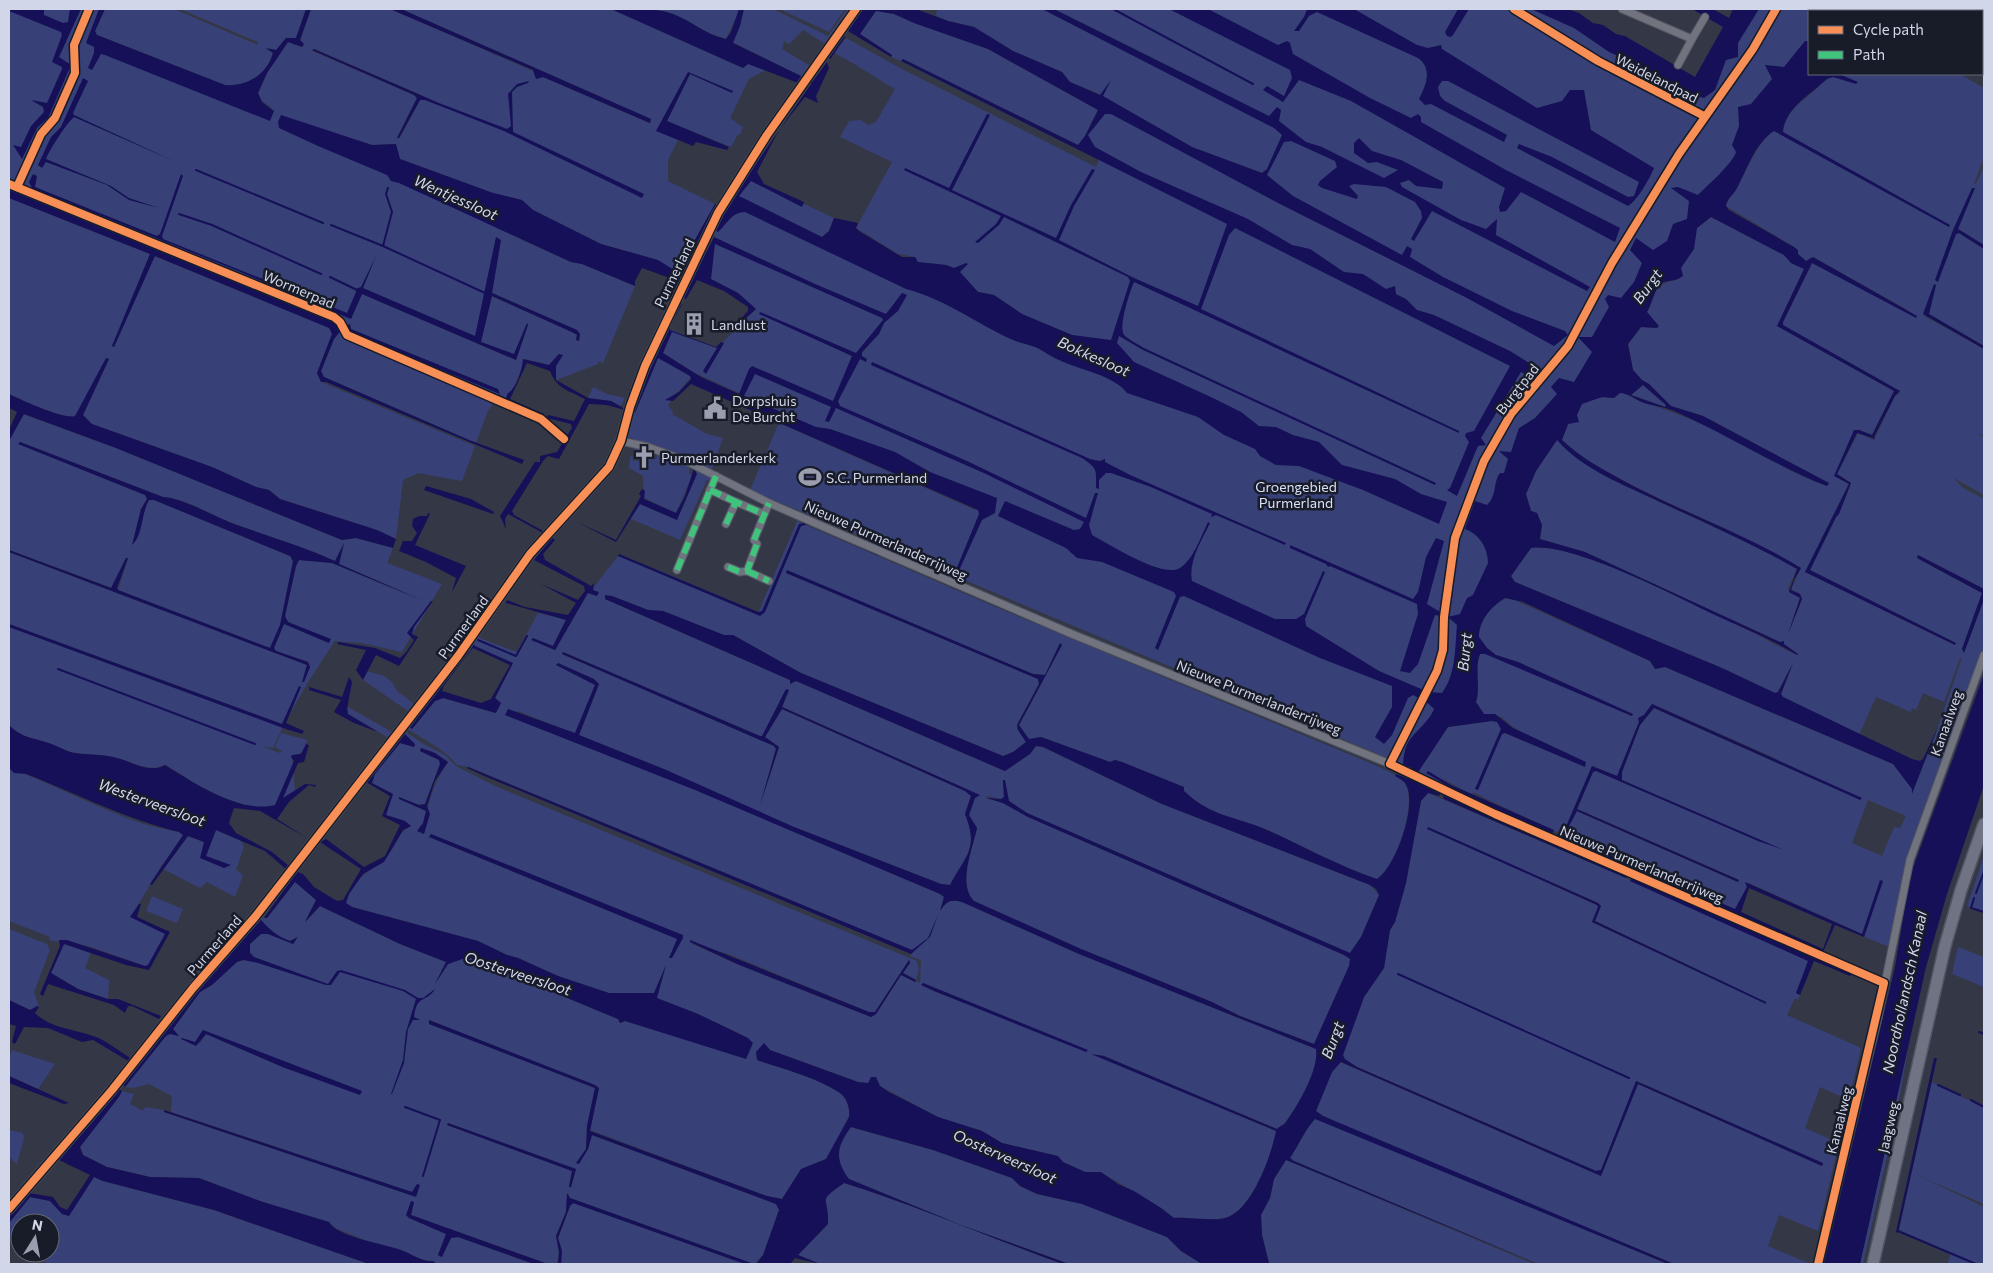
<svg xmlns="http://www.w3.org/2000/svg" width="1993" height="1273" font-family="Commissioner,sans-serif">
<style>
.green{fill:#374177;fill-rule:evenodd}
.water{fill:#151057;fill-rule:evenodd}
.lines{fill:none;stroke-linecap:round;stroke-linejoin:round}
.stream{stroke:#151057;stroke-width:2}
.street-casing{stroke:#515461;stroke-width:9}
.secondary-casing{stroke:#515461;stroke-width:12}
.primary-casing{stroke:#515461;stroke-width:14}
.street{stroke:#71737f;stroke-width:7}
.secondary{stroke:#71737f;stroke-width:10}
.primary{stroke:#707383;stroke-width:11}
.quiet{stroke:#40c37c;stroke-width:6;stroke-dasharray:12 6;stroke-linecap:butt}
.cycleway-casing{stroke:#181b28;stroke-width:11}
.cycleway{stroke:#f78f57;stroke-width:8}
.labels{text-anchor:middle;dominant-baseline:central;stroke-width:5;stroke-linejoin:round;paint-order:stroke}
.street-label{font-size:14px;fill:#d1d6e8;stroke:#181b28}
.poi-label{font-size:14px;fill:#d1d6e8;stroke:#181b28;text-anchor:start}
.park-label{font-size:14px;fill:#dae0f7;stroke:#181b28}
.water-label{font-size:15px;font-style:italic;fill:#d2d8ef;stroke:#181b28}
</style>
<rect width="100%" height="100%" fill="#343746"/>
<g class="green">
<path d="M9,9h93l-13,31 184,69 -11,-8 -4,-8 9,-20 21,-31 14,5 2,-3 -4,-3 11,-32h79l143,62 3,8 7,-2 106,46 2,-4 -250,-110h210l132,59 5,-4 18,6 -17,9 -19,39 13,9 -2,6 -4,3 -6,11 -64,-26 23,-47 42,18 -44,-20 -31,58 21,10 -10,20v21l47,23 -38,68 -19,-12 -57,-16 -68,-34 -12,-10 -28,-7 -93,-34 -5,-15 -23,1 -91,-29 220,114 70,32 11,2 53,22 -32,77 -5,-2v3l-42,16v-14l6,-11 -3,-1 -10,11 -25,-6 -2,9 -10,23 -7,7 -6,-4 -11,17 -12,32 -152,-66 -3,-6 13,-32 7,-10 8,3 150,61 -148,-64 -2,-5 -5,3 -10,-12 -308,-124v-6l-17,-7zM314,49l100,43 24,13 -13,-5h-5l-20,38h-3l20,-40 -3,-3 -102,-44zM501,240l-9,53 85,37 2,10 -3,-1 1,-4 -3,-2 -83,-37 -10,46 33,13 13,-31 1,1 -12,35 -154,-66 -11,24 -69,-29 67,27 11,-25 119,48z"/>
<path d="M105,9h69l84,36v-3l-78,-33h126l-10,29h-10l-9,12 -11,-1 7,3c-5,23 -27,35 -48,33l-128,-50 -2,-4z"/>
<path d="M650,9h90l-14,30 -15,-5 -38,-20z"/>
<path d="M743,9h30l55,27 19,-27h5l-27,35 -22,-14 -14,14 -5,-3 -2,8 30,18 -7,11 -73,-36z"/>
<path d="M779,9h66l-16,23z"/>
<path d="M938,9h609l150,80 48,-80h214l4,2h-154v57l-285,390 -56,166 -14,79 -50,62 9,3 -1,3 -15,-6 -2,-4 -645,-271 29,-67 194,86 5,1 4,-5 -243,-105 2,-6 -46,-21 -17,19 -12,8 7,-1 -5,6 5,7 -1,2 35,20 16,4 -11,31 -84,-32 -1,-4 6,-21 2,1 8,-23 -2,-1 25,-61 51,20 39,-39 -18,-16 -27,-14 4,-49 30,-54 89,42 -5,13 -10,9 289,117 -10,-18 -26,-4 -50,-21 -28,-19 -16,-3 -24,-24 -8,-3 -29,-3 -2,-5 -17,-3 -42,-26 36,-66 -52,-25 9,-16 12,-1 7,5 8,-3 19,-33c-21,-12 -39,-25 -61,-36l12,-15 56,31 194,98 4,-10 -197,-98 -2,2 -10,-4 1,-2 -32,-21 16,-24 18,4 20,9 74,26 110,61 -13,26 3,-1 17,-30 157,78 20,-48 -15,34 -5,4 -70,-26 -95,-54 -27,-11 -8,-10 -49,-21 -39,-24 -26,-6 -13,-6zM760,312l93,41h3l7,-8h6l-7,8 -24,48 -2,-3 16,-42z"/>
<path d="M1839,74h121l24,14v70l-10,25 2,1 8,-18v79l-26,-16v-2l-23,53 3,1 18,-47 3,-1 25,16v97l-55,-32 7,-29 -12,31 60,33v86l-7,-1 7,3v58l-30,-17 9,10 21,11v90l-66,-34 15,12 49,26 -20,56 6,-6 16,-44v48l-79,216 -15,84 -26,-10 18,-57 -20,54 -113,-51 -14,27 -165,-72 -96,-45 -3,1 -30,-16 19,15 -8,-1 -35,-19 31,-46 44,-6 5,1 4,7 -25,60 26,-55 3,-1 79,33 -71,-39 -11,-10 -18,-3 -8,-12c5,-16 -2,-33 4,-48l5,-1 147,63v-2l-114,-52 -22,-7 -9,-7 -8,-11c0,-15 14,-39 31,-39l140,63 6,8 9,-2 228,97 19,25 -1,5 23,-56 28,-80h-2l-16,44 -21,-9 -7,17 -4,-2 -1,4 -35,-15 -17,38 -76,-38 -2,-3 12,-31 -15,29 -3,1 -53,-25 -207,-86 -4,-6 20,-28c46,-7 177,63 223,85 10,5 36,21 44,21l-18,-12 -195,-90 -45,-13 2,-14 -5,-12 -6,-2 -5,-17 10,-23 21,-32c27,31 70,47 107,65 45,21 90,40 133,65l-9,19 1,4 11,6 -12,36 14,-35 -2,-5 -9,-4 10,-22c-57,-35 -120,-56 -179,-88 -22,-12 -42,-23 -60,-40l6,-16 7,-2c3,-5 1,-11 4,-16 7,-9 25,-9 35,-8l6,-6c8,2 16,8 25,11 32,10 62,22 92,38 30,16 59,35 90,45l2,-3 -126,-67 -32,-10 -22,-22 -7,-4 -9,-10 -5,-26 13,-17 16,1 -10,-16c13,-22 2,-26 32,-33l2,-11 16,-40 14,-11 73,38 7,8 13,6 -27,57 117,65 -22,44 -13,-5 -4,1 -20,45 14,7 -44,89 150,73 -145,-75 26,-53 2,-2 13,-32 -14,-9 21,-41 16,7 21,-44 5,-3 -118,-68 1,-3 29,-59 103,51 -102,-57 -7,4 -8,-7 -4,-7 -68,-41c1,-7 6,-10 10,-17 11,-19 18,-39 33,-55l5,-3 19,10 -10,-9c1,-19 18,-30 31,-41 5,-4 11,-14 19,-14 7,0 16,4 23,7zM1652,704l116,51 79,39 -193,-86 -14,17 -18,47v8l111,50 -137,-59 -3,1 -16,37 162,71 -1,2 -162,-71 -11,18 27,-63 25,10 22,-54 -1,-4 6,-3zM1868,800l38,16 -6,12 -6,-1 -12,29 -30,-13z"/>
<path d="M9,198l141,56 -38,92 2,1 40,-91 176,72 2,6 -15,39 4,9 154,64 -13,35 -44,-8 -15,7 -7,59 -19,-9 -97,-31 -11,-9 -13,-3 -44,-20 -120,-43 -9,-9 26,-56 -34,57c-10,4 -54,-16 -66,-22z"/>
<path d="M1643,385l23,20 -1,2 -34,-12z"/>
<path d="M593,387l14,7 18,4 -4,8 -10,-5 -23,-3z"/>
<path d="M23,414l93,34 226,92 14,-2 37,10 -6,15 55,21 -40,68 -41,-9 -26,-2c-23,34 -45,69 -62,107l-12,-2 19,7 2,-2 -7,-4 6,-14 26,7c-2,10 -4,15 -15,15l3,36 -12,7v-3l9,-21 -17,32c-35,8 -81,-23 -109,-41 -17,8 -33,-3 -49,-7 -14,-4 -28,-3 -42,-5 -8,-1 -13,-5 -21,-8 -17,-7 -32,-6 -45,-20v-98l271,99 -1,-3 -270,-99v-72l298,113 -4,17 7,-15 -2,-5 -32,-11 -2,-3 10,-25 44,20 -40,-21 -3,-6 11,-50 3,-6 33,3 89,36 -82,-35 5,-21 -9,18c-34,-16 -70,-25 -105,-39 -21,-8 -46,-24 -67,-25l-143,-55 -1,2 126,51 2,4 -6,10 -9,36c8,-14 9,-31 17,-45h5l137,56 2,5 -13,64 -10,23 -152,-58 10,-32h-2l-14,30 -103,-38v-109z"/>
<path d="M634,448l23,6 33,14 -1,5 3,3 -16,37 -32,-15 -1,-22 -14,-8 1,-12 3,1 -1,3 15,2 2,-5 7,2 1,-5 -23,-4z"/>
<path d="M695,469l15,9v3l-3,-1 -27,60 -51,-22 11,-14 37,16z"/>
<path d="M798,519l1,3 192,83 386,161c8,4 22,9 27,16 15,18 -8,85 -27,97 -36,-12 -76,-34 -112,-50 -31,-13 -54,-12 -81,-38l-1,-4 -61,-25 -7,-2 -5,2 -69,-25 -12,3 -10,-15 43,-80 -2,-1 -15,31 -12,-1 -246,-103 -1,2 252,106 1,5 -22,41 1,5 8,12 -13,10 -10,4 -202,-83 -68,-38h-9l-61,-24 -15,-1 -36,-14h-7v3l185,81v4l6,-3 209,90 25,-17 6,-8 7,1 119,57 208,81 9,10 -18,42 -11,16 -323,-140 -18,-12 -6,-21 1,17 -3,2 -14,-3v2l16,5 25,14 316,138 6,4 -1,7 -35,78 -74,-28 -28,-14 -131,-53 -107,-48c-17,-17 -1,-53 3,-73l-8,-13 6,-17 4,-3 -197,-88 7,-17 -27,46h-2l-197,-84 -1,2 212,92 2,2 -16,57 19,-58 -14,-10 17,-28 183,82 6,4 -6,19c14,35 1,41 -15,71l-9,-1 -147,-57 -2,4 148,63 4,3 -4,14c7,-10 10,-12 22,-9l117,52 237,95c3,24 -17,54 -30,73 -2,3 -6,4 -9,7l-173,-73 -12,-2 185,77c-6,25 -24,76 -49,86 -11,5 -40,0 -54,1l-13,-10 -57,-34 -19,-2 -22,-10 -5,-6 -56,-13 -20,-12 -44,-14 -58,-31 -22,-4 -88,-32 -5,-6 -8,16c27,9 59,17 83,33 7,5 10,15 9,24l-23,42 -25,10 -19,30 -15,-3 -177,-66 9,-42 -4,-3 -166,-65v4l166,64 -8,38 -1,23 -9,15 11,-15 4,-14 184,69 3,6 -16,45 -9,9 -184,-66 -2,-5 -2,19 -10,24 3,16 -2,12h-9l-137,-49 3,-12 -7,12 2,3 37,16 -8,21 3,2 10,-19 7,-1 76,27h-97l-75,-25 -27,-11 -6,-6 -66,-20 -64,-24 -49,-1 -43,-10 -24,-12 -3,-8 42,-56 12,3 -4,10 13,7 2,-4 19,3v2l250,84 1,-6 -3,2 -241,-80 1,-16 -23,-12 -15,4 -9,-1 41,-52 4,-1 9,2 -6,-7 27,-37 12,-7 25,-23 17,-5 -5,-6 1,-7 11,-10h7l25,9 4,-6 -7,4c-11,-4 -23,-11 -29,-21l2,-3 4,1 28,-36 21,18 -11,22 15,-16 80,38 46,18 -11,22 13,-20 20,-7 150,62 3,4 4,-2 32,9 91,8 -50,-24 -42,-16 10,-33 -12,29 -45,-1 -51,-17 -40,-18 -11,-3 -29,-14 -126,-34 -6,-4c5,-23 26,-33 41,-47 10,-9 10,-24 24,-30l-6,-5 -20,-6 8,-21 -21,-11 3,-9 25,-31 14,3 1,-1 -11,-11 -1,-4 19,13 23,12 11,11 39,20 422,175 2,9 -3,10 -13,-7 7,-10 -1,-3 -34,52h-6l-141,-58 -38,-11 47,21 134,53 5,-3 25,-39 19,8 1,-23 -11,-4 4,-5 -409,-169 -36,-15 -12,-2c-13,-17 -34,-25 -52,-38l23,-25 -16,27 23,-28 8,-3 52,15 6,-10 -6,-5 18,-35 -39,-17v-2l-8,8 11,-15 40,15 21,-39 28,6 -13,27 -13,-2 15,6 33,-58 9,4 -4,-6 1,-3 24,-31 45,16 95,41zM589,681l10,3 -20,51 117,49 -1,5 -189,-74 12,-4 57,23 20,-49zM421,748l14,5 13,9c-16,23 -21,44 -24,71l-6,-3 5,-7 3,-12 -26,-13 19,7 6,-1 15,-40 -1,-4 -19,-9zM429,837l141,54 68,32zM923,983l164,67 -153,-59 -12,-6zM203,1031l159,61 -77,-24 -79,-34 -6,9 -19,-4 14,3zM448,1123l128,46 -5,18 -2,-1 3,-15 -125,-46z"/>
<path d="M367,671l17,5 8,6 5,9 15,11 1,3 -5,6 -45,-31z"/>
<path d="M348,707l44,25 -5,5 -39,-23z"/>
<path d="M9,768c45,16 87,40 132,55 12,4 25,6 38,9l4,4 -23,32 -28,47c8,10 25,10 33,19l-17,31 -3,1 -57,-20 -39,-6 1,-3 -41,-16z"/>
<path d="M1428,793l198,85 183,83 -13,32 4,2 -2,5 -3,-2 -8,17 74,33 -12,52 -29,-13 -15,41 34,15 -21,88 -39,-16 -11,31 43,18h-137l-309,-129 -42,-19 -7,-5 16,-39 8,-10 261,114 37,-92 184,82 1,-2 -186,-83 -36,89 -5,1 -239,-104 -13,-8 -1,-4 21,-58 20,-29 6,-38 5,-8 11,-39 15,-82zM1428,828l170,75 3,3 -6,15 171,81 -174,-80 6,-15 -1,-2z"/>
<path d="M216,830l25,11 3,6 -8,23 7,5 -8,22 -28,-15 -7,6 -37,-19 25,-33 16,6 2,14z"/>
<path d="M1984,856v57l-17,-7z"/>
<path d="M152,896l31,13 -6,14 -31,-12z"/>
<path d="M9,929l38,15 3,6 -16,42 5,15 -9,3 -21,-10z"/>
<path d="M64,944l27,8 -6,16 24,12 -1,19 -30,-10 -27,-16z"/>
<path d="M1958,947l26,10v30l-32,-13z"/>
<path d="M1912,1027l-16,90 -33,147h-3z"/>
<path d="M12,1050l43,14 -17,25 -29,-13v-18z"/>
<path d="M1932,1082l48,24 4,-3v101l-67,-29 67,32v57h-37l4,-10 -52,-24z"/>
<path d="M1314,1119h6l348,145h-130l-244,-103 -4,-3c9,-13 14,-27 24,-39z"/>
<path d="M850,1127l83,23 79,28 8,8 17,8 45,10 85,33 14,14 21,13h-133l-108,-39 -113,-46c-14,-20 -11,-33 2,-52z"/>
<path d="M9,1130l14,3 1,5 -7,26 -8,-7z"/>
<path d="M1286,1160l3,1 245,103h-262l-3,-1 -7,-28 -1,-20 9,-17 4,-19z"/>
<path d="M94,1177l9,4 111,29 155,54h-319l-28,-11h28v-30h-30v19l-11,-6v-13l21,-26 20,4 12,13 7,2z"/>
<path d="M844,1183c74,23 146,55 219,81h-243l-22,-9 30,-31c-5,-28 -7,-25 16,-41z"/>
<path d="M573,1203l172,61h-184l1,-13 -4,-13 12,-32z"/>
</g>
<g class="water">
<path d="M9,9h35v6l19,8 5,-1 2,-13h11l-22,48 12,8 -23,53 -11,10 -15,31 -9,-14 8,2 10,-21 13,-14 -1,-5 -12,-7 16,3 15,-34v-2l-10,-5 10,-27 -1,-3 -52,-21z"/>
<path d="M99,9h6l-10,22 2,4 128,50c21,2 42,-10 48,-32l-7,-5 10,2 10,-12h10l10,-29h5l-11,31 4,4 -2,3 -14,-5 -21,31 -9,20 4,9 12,9 -4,10 -165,-66 -4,-1 -9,16 -4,-2 6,-15v-6l-8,-4z"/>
<path d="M390,9h11l250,110 -1,4 -107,-46 -7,2 -3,-9z"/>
<path d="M611,9c21,0 43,-2 62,5 19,7 33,21 53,25l5,-7 8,-23h5l-4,17 -7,17 72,35 -7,5 -50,-19 -5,4z"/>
<path d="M863,9h53l32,12 26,6 39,24 49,21 8,10 30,13 11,-15 -8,16 89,51 70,26 5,-4 15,-34 -8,-7 -232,-119h12l215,107 8,-9 4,3 -2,11 27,21 16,5 62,31 14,-8 -21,-8 -9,1 -14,-10v-10l5,-5 13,13 29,9 42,22 -1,7 -26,-3 -7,-6 -9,3 2,4 59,33 25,9 11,-10 -1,16 94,52 -3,4 -155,-80 -18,30 -3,-2 11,-21 -1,-7 -6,-9 -29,-15 -32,-3 -5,2 9,10 -1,3 -35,-11 -4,-3 2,-4 17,-14 -2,-6 -44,-20 -7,1 -17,33 26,21 109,59 5,-9 5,3 -2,8 33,20 69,34 53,20 3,4 -14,11 -87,-48 -187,-94 -169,-90h-6l-17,21 7,12 46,25 107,47 44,26 18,4 34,23 19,2 23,15 9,-3 1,8 10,5 11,11 17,5 76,36 27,17 -5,9 -11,-5 -40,66 5,7 -8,1 -21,50 -10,-6 3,-2 19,-46 -4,-6 1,-3 8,-2 36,-65 -275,-138 -6,7 -28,74 258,122v2l-325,-151c-4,9 -16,45 -10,53 5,5 14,9 20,13l292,135 -1,2 -292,-135 -24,-14 -2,7 17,19 79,36 28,14 18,14 17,1 17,8 26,7 23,23 53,14 26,15 26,8 -8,22 -76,-34 -64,-24 -23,-1 -16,-9 -5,-7 -31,-14 -26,-18 -71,-24c-13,-18 -48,-23 -68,-33 -8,-3 -15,-9 -24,-13 -7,-3 -15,-4 -22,-7 -36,-16 -68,-41 -107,-51l-161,-77c-13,0 -18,12 -27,20l-3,-2 20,-36 76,-110 -3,-1 5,-2 14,-19 2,6 -13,28 2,7 -13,-6 -26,33 -22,42 7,12 40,18 -2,5 -51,-26 -12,15 83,41 7,-6 5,-13 24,5 -2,5 3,3 43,26h13l3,5 28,3 8,3 12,-5 2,1 -8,8 18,20 16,3 28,19 50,21 39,5 19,-59 -2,-4 -124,-60 -5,8 -21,18 -3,-1 21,-18 5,-8 -97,-46 1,-2 44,20 38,-74 3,1 -38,75 104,48 15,-33 21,-36 3,1 -21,36 -15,34 75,38 64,28 29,-82 -326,-163 2,-2 175,86 7,-9 13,-26 -110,-61 -74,-26 -20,-9 -18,-3 -16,23 32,21 -1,2 -43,-26z"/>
<path d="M1169,9h39l70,36 9,-4 3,2 3,11 77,44 41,20 7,-4 3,3v5l85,48 114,58 -5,14 -94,-50 -15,19 -6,1 -1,-5 6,-19 -154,-87 -52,-21 -16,22 -20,-12 4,-4 17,10 8,-18 -2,-8z"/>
<path d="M1307,9h47l63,36 11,3 13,-3 1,4 95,59 25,-7 8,-11h14l7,40 63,38c-4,10 -17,33 -26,38l-111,-58 2,-4 33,13 76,40 6,-1 5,-14 -191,-101h-6l-4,6 2,9 5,5 62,34 -3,7 -73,-38 -6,1 -6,-6c7,-14 14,-30 -1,-41l-101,-46 -8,4 -10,15h-5l10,-14z"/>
<path d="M1458,9h11l-16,26 -2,2 -4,-1 -2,-4z"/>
<path d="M1531,9h36l12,4 14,10 10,2 13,9 9,2 70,41 28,-50 -31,-18h21l16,9 4,-9h26l-21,34v14l-12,3 -11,30 -11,8 -25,-6 -46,-23 -3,-8 -21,-9 -35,-24z"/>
<path d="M1805,41h4v33h30l19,8 -2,2 -23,-7 -6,2c-16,15 -42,29 -44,53l167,93 -1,2 -175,-96c-20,13 -27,39 -38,59 -4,6 -9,9 -10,16l3,4 65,37 4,3v4l8,7 7,-4 104,59 -1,2 -104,-55 -29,59v3l117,66 -5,5 -21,41 1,2 -18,-6 -20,41 14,9 -12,31 -3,3 -26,53 146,73 -1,2 -150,-73 44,-88 -15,-8 20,-46h5l13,5 22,-44 -117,-65 27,-57 -13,-6 -7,-8 -73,-38 -14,11 -3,21 -13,19 2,8c-6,5 -12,4 -19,6 -10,4 -11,21 -17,30l12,14 -2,2 -16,-1 -13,17 5,26 9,10 7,4 22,22 32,10 126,67 -2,3c-53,-21 -101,-52 -153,-75 -9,-4 -20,-5 -30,-8 -8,-3 -16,-10 -24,-10l-6,5 -12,-1 -20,7 -5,11 2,7 -11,2 -6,16c18,17 38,28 60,40 59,32 122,53 179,88l-7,12 -3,10 9,4 2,5 -14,35 12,-36 -11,-6 8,-23c-44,-25 -91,-46 -137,-67 -35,-17 -77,-32 -103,-62l-21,31 -10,23 5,17 6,2 5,12 -2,14 45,13 195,90 4,-1v3l14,10 -1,1c-26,-16 -54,-27 -82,-40 -40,-19 -143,-73 -184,-67l-20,28 4,6 207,86 53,25 3,-1 15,-29 -12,31 2,3 129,62 8,2 3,-2 15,-32 -26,67v-5l-19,-25 -228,-97 -10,2 -5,-8 -127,-59 -18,-4c-14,9 -26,22 -26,39l8,11 9,7 22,7 115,52 -1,2 -147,-62h-5c-6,15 1,32 -4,48l8,12h11l18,14 73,34 -1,5 -80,-34 -3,1 -24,56 -3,-1 26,-60 -4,-7 -5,-1 -44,6 -35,53 27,14 -1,2 -11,-3 -7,8 -15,82 -11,39 -5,8 -6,38 -20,29 -21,58 2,4 12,8 239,104 5,-1 35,-89 187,82 -1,3 -184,-82 -37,92 -260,-114 -9,10 -16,39 7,5 351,148h-6l-353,-145c-11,12 -16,26 -25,39l4,3 244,103 -252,-104 -12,19 -4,19 -9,17 1,20 7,28 3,1h-70l-21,-13 -14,-14 -85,-33 -45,-10 -17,-8 -8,-8 -79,-28 -82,-23c-14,19 -17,32 -2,52l112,46 108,39h-6c-73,-26 -145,-58 -219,-81 -28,20 -15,12 -16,41l-30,31 22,9 -25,-6 -5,6h-34l7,-9 16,-45 -3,-6 -184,-69 -4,14 -9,15 -3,-1 10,-14 1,-23 8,-38 -166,-64v-4l166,65 4,3 -9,43 177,65 15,3 19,-30 25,-10 23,-42c1,-9 -2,-19 -9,-24 -24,-16 -56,-24 -83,-33l-1,-8 8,-9 6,7 88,32 10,1 3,-6h5l4,9 9,6 49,25 44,14 20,12 56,13 5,6 22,10h16l17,12 16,7 27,17 13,10c14,-1 44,4 54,-1 25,-10 43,-61 48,-86l-185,-77 13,2 173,73c3,-3 7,-4 9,-7 12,-17 33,-52 30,-73l-237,-95 -117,-52c-12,-3 -15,-1 -22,9l4,-14 -4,-3 -245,-104 -190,-75 3,-6 67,24 20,-48 -39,-20 2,-2 36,16 5,5 -20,51 85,34 130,58 147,57 9,1c16,-30 29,-36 15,-71l6,-18 -6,-5 -183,-82 -17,28 14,10 -19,58 16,-56 -2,-3 -212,-92 1,-2 197,84h2l24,-47 3,1 -7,17 198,88 -5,3 -6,17 8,13c-4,20 -20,56 -3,73l107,48 131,53 28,14 74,28 35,-78 1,-7 -6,-4 -316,-138 -25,-14 -17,-5 15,1 3,-2 -1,-17h2l4,21 18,12 323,140 11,-16 18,-42 -3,-6 -6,-4 -208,-81 -119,-57 -7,-1 -6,8 -25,17 -209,-90 -6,3v-4l-185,-81v-4l7,1 36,14 15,1 61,24h9l68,38 202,83 10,-4 13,-10 -8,-12 -1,-5 22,-41 -1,-5 -252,-106 1,-3 246,104 12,1 15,-32 2,2 -43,80 10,14 12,-2 69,25 5,-2 7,2 62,25v4c27,26 51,25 83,39 36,16 73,37 110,49 19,-12 42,-77 28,-96 -2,-3 -7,-5 -10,-7l1,-2 12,5 4,-11 -9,-3c2,-31 13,-28 28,-50l3,-6 -5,-5 -16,-9 -5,3 -16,37 -8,9 -9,-7 17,-30v-21l-72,-28 -136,-62 -4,1 -22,53 -3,-2 21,-52 -2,-4 -72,-30 -25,-4 -11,-10 -68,-32 7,-15 69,29 6,-1 4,-7 -98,-48 -150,-66 -7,14 -4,-1 6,-14 -76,-33 -11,22 72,31 14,2 65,23 35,20 67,26 -2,15 -13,7 -26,57 14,9 -99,-43v-2l83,34 25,-61 -1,-4 -287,-126 -18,17 -8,-1 14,-8 12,-13 -1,-3 -32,-18 -23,55 -28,-8 -18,-1 -30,55 -11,-3 -5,5 -31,50 2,4 31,17 10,8 -12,14 2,6 46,26 3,-3 -1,7 6,2 -2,4 -9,-3 -33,57 -24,-10 2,-2 20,8 13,-26 -60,-17 1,-3 18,7 43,8 8,-12 -35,-19 37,16 7,-9 -1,-5 -50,-26 16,-20 -7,-7 -35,-19 -3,5 1,10 -6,-13 35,-54h5v-6l17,-4 15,-24 -1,-4 -24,-6 1,-3 26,6 11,-22c-17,-9 -28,-10 -35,-28l-23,-8 -17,36 34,15 -1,2 -37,-16 1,-6c10,-6 15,-24 16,-35l26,6 10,-11 4,1 -7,11v14l32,18 23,3 14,8 8,1 37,-87v7l46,17 5,-5 3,1 -18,31 -3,-3 14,-23 -45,-16 -9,21 38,24 38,17 10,-25 3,-3 81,35 19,-45 -93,-42 1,-2 96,41 27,-33 -1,-2 -167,-74 -4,35 27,14 18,16 -17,15 -2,-1 11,-12v-4l-24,-16 -27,-11 -11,19 -3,-1 31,-61 101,47 71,30 16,-21 5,2 -9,16 -14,12 -5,11 -17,18v4l5,3 -1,3 -6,-3 -22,42 2,5 127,55 119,57 9,-25h3l-9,32 3,10c17,9 71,44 88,33 14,-9 21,-32 28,-46l2,1c-8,17 -22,38 -18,58l83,38h21l8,-5 19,-43 2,1 -20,47 1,7 73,45 49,21 14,1c14,-19 13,-45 15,-68l-9,-8 12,-3 7,-16 6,-3 15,-32c0,-15 -9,-29 -23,-34l10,-28 12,4c10,-9 6,-23 13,-32h4l4,-14 -9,-8 12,1 8,-24 16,-10 22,-24 -6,-7 8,-9 15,4 18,-30 -14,-15h14l17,-30 -4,-8 3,-4 13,3 13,-16 8,-19 -12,-13 6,-12 17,12 14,-9 6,-17 14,-5 2,-18 -18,-13 7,-1 20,8c10,-10 35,-32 38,-43l-4,-7 7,-19 -1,-19 13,-3 21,-25 -7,-14 19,2zM1643,385l23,20 -1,2 -34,-12z"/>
<path d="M314,49l125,54 68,26 4,-3 -3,-32 9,-10 12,-3 -1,2 -11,4 -5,5 1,40 131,62 -2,4 -138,-67 -79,-31h-5l-21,38h-2l20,-40 -3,-3 -102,-45z"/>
<path d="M688,72l45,19 -1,2 -42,-19 -23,47 62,26 -2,3 -31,-8 -3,4 -37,-15z"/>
<path d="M83,78l5,3 -15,32 1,2 102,47 -102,-45c-8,7 -24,32 -28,42l65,27 18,12 30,10 -30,-8 -22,-15 -61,-23 -4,6 -4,-3 13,-28 10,-10z"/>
<path d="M281,115l91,30 24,-1 4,15 93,34 29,7 11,10 68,34 57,16 19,12 38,-68 2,1 -39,76 -36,-13 -7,13v5l-53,-22 -11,-2 -172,-79 -8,-2 -4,-6 -69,-29 -39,-18 -1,-6z"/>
<path d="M33,174l4,2 -2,11 122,49 3,-2 21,-60 2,2 -21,60 1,3 184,74 9,-21 -1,-3 6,-2 15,-31 -13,32 112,48 21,-99 5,3 -9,53 85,37 3,4 -1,7 -3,-1 1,-5 -3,-2 -82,-37 -11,46 33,12 13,-31 1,2 -12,35 -154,-66 -11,25 -5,-2 -108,-46 -206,-83 -3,-6z"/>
<path d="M1972,188h3l-17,41 26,16v4l-25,-16 -3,1 -18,48 -3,-2 18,-50z"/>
<path d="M9,190l335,137 6,-3 1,5 147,60 2,5 -158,-65 -8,10 -13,32 3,6 145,63 55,20 -2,4 -196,-82h-5l-4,-9 15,-39 -3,-6 -174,-72 -41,91 -2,-1 38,-92 -141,-56z"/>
<path d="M1934,284l2,1 -7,29 55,32v3l-61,-35z"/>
<path d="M106,358l3,1 -26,56 9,9 120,43 44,20 13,3 11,9 97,31 19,9 -3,9 -37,-10 -14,2 -226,-92 -92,-34 -15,27v-11l8,-18 -8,-4v-14c12,6 56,26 66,22z"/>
<path d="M872,362l218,97 10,2 5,-2v3l25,13 156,68 -1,2 -69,-30 -5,2 1,-3 -61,-27 -40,-14h-5l-7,7v9l-3,-1c0,-19 2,-19 -14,-30l-211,-93z"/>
<path d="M20,442l143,55c20,1 50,19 71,27 34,12 68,22 101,37l9,-18 -5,21 82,36 -89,-37 -33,-3 -3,6 -11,50 3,6 43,17 -2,4 -45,-19 -10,24 2,3 32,11 2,5 -6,15h-2l5,-17 -298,-113v-2l102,38 15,-30h2l-11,30 1,2 152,58 10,-23 13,-64 -3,-5 -136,-56h-5c-8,14 -6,36 -17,45l9,-36 6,-10 -2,-4 -127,-51z"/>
<path d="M694,468l3,6 -20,46 -37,-16 -24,38 -39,-20 39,18 25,-44 -2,-2 3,-5 3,2 -1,8 32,14 9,-17z"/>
<path d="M426,486l45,13 23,13 -1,2 -69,-24z"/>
<path d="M428,513l2,1 -15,31 51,21 -14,26 4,-14 -30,-16 -27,-11 4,-10h9l5,-8 -5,-7 1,-7 6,-3h8z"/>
<path d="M809,522l69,30 1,4 -70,-32 -8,2 -36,86 -5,4 -142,-60 1,-2 139,58 4,-1 37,-87z"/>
<path d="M1436,538l8,3 -17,63 13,8v4l-5,-1 -17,49 -8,9 -10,-2 18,-57 -1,-10 -87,-38 -2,1 -2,-3 -36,-16v-3l123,54 5,-7 8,-35z"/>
<path d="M1918,555l66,34v10l-20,54 -2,-4 20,-56 -65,-35z"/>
<path d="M431,601h2l-19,26 -2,7 6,3 -19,29 -23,-11 -13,25 -7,-10 10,-20 -29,-6 1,-2 37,6 25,10 7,-7 7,-11 -7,-7z"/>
<path d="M9,624l273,100 17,-38 2,1 -15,36 18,8 -2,3 -19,-6 -274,-101z"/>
<path d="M474,644l1,2 38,17 -18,35 6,5 -5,10 -53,-15 -8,3 -23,28 -3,-2 37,-48 -4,12 39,12 10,-4 19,-34 -37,-17 -5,6z"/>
<path d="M1984,674v111l-37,109 -21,73 -66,297h-36l71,-297 15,-91z"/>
<path d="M349,677l3,5 -5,27 1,5 30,18 -24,-9 -20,-11 7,-12 -32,-10v-3l33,10z"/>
<path d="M1652,704l210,94 -2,2 -13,-6 -193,-86 -14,17 -18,47v8l162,70 -26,-9 -162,-70 -3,1 -16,37 162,71 -1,2 -161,-71 -10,19 -2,-1 27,-63 25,10 22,-54 -1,-4 6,-3z"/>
<path d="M9,725c13,14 28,13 45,20 8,3 13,7 21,8 14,2 28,1 42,5 16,4 32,16 48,7 29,18 75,49 110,40l19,-44 -3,-4 1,-2 9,-1 5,-10 3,1 -5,17 -6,1 -15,35 22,-14 11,1 -1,2 -6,-2 -20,17 -12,17 30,19 -47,-27 -26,-3 -5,15 7,10 36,19 23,19 8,3 11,13 23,14 6,-1 18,-31 -41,-27 6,-3 38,28 21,-11 15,-31 -18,-9 8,-20 -24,-14 38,-49 11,11 -1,3 -14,-4 -25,31 -3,9 21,11 -7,21 19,6 6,5 -8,4 -19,32 -21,12 -14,20 -3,9 6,4 126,34 29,14 11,3 40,18 51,17h45l12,-28 -9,33 41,16 50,24 5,5 -7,16 -121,-38 -5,2 -2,-4 -150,-62 -20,7 -13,20 11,-22 -46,-18 -80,-38 -15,16 11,-22 -21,-18 -28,36h-3l30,-42 -29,-25 -49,-21 -10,26 25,9 -7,3 -24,-10 4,-16 -16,-6 -36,49 -2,-1 33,-49 -4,-3c-54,-13 -101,-38 -153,-58l-12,-1 -5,-5z"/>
<path d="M421,748l14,5 13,9 -13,19 -8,25 3,8 -6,20 -7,-3 6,-8 3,-12 -27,-12v-2l20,8 6,-1 15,-40 -1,-4 -19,-9z"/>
<path d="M468,767l444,183 16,-12 10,-23 -8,22 -19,17 -429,-179 -15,-7z"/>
<path d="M1428,771l23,14 103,45 -2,4 -92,-41 -34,-20z"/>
<path d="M1444,796l174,75 9,5 -1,2 -180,-78 -3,-2z"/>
<path d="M1428,827l170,76 3,3 -6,15 171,81v2l-174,-82 6,-15 -1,-2 -170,-76z"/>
<path d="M1560,833l175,76 12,-22 -2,-5 117,52 18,-54 3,1 -19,56 -29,-12 -12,27 -264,-116zM1749,888l83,36 -9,25 -82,-37z"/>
<path d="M431,834l252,101v3l-11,20h-3l8,-19 -248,-102z"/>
<path d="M1632,878l6,2 214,94 -2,2 -36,-15 -14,34 -4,-2 12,-32 -178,-80z"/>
<path d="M139,904h2l-4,13 33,15 -21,38 -23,-5 -62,-21 -13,29 27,16 30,10h10l43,17 -2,3 -27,-13h-4l-3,7 -11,-8 -66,-21 -5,12 -3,-2 20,-48 -1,-6h8l78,26 3,-1 17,-31 -35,-17z"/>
<path d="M261,920c8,9 17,17 29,21l8,-4 -5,7 -25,-10h-7l-11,10v9l4,4 74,27 9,-13 4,-1 64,20 13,8h5l12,-9c-9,15 -18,4 -21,28l6,3h-7l-5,9 -4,34 -12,31h-1l12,-34 3,-28 10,-33 -13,-8 -63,-19 -9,13h-5l-68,-22 -15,-3 -6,2 -25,23 -12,7 -27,37 6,7 -9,-2 -4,2 -41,51 -2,-2 13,-17 -1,-3 -42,-25 -11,2 -34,-14 -24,-1 -9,17 -3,-2 4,-16 -7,-2v-24l21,10 7,-4 2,1 -4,6c16,16 41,16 61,24 12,5 24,15 36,22z"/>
<path d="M690,940l179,72h6l34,-52 1,3 -7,10 13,7 -1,2 -14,-7 -25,39 -5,3 -134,-53 -47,-22z"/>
<path d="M923,983l165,67 -2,2 -152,-61 -13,-6z"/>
<path d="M203,1030l159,61 -2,4 -75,-27 -79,-34 -10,12 -15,-7 1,-1 13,4z"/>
<path d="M1934,1058h3l-39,175 -2,-1z"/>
<path d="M9,1076l60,27 -5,1 -55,-21z"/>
<path d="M118,1089l4,2 -3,6 -39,50 3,8 24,12 43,10 49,1 64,24 66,20c8,15 56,22 72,28 11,4 21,12 32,11l4,3h-68l-155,-54 -111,-29 -9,-4 -25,39 -7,-2 -12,-13 -20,-4 -21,26v-6l20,-24 24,4 7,10 7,3 23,-35 -33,-16z"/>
<path d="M164,1110l248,82 5,-8 3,1 -4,12 -252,-85z"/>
<path d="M448,1123l128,46 -5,18h-2l3,-16 -125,-46z"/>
<path d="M567,1193l3,5 184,66h-9l-172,-61 -3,3 -12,32 4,13 -1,13h-6h3l1,-12 -3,-16 10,-24z"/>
<path d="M411,1201l3,1 -3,13 137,49h-14l-76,-27 -7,1 -9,19 -4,-2 8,-21 -37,-16 -3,-3z"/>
</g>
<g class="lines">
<g class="stream">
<path d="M1113,9l140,75"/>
<path d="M830,58l14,-21"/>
<path d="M196,170l127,53"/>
<path d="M179,214l33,11 109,49"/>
<path d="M331,225l52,21 9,-34 -6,-18 2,-6"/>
<path d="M383,246l102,47"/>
<path d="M330,277l25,12"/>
<path d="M671,323l10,-19"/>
<path d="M478,640l38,16 11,-20"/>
<path d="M58,669l197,75"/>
<path d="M444,684l24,-32"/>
<path d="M1976,893l8,-21"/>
<path d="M1974,898l-3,10 13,4"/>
<path d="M1984,931v6"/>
<path d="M1398,974l231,104"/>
<path d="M1979,1032l5,2"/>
<path d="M1938,1085l22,10"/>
<path d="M1971,1100l13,7"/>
<path d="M405,1107l35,13 -17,56"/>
<path d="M1898,1231l78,33"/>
</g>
<defs>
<g id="street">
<path d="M1622,9l70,30 13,-22"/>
<path d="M1678,65l14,-26"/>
<path d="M621,441l27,6 38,14 83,42 62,27 241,104 323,132 100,48 389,169"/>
<path d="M710,490l26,12"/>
<path d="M726,524l10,-22 28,12"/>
<path d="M728,567l12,5 7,-1 10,-27 -3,-4 15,-37"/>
<path d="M677,570l39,-94"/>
<path d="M747,571l22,10"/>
<path d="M1818,1264l60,-246 32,-158 74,-205"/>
</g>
<path id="secondary" d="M9,1209l103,-119 81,-102 62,-71 203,-261 72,-102 79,-87 12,-26 9,-34 15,-41 73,-153 49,-78 89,-126"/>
<path id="primary" d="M1873,1264l72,-318 16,-56 23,-66"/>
</defs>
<use href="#street" class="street-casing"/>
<use href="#secondary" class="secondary-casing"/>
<use href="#primary" class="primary-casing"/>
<use href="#street" class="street"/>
<use href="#secondary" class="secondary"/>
<use href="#primary" class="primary"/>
<g class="quiet">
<path d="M710,490l26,12"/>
<path d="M726,524l10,-22 28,12"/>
<path d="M728,567l12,5 7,-1 10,-27 -3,-4 15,-37"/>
<path d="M677,570l39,-94"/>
<path d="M747,571l22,10"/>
</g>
<defs>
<g id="cycleway">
<path d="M1514,9l84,52 106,55"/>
<path d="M1776,9l-23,40 -74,105 -67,109 -44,83 -57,68 -27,47 -29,77 -11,79 -1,33 -6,21 -47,93 105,50 389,169 -66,281"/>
<path d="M9,184l325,133 6,5 7,13 194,84 23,20"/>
<path d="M17,187l24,-53 14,-16 20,-45 -1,-28 15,-36"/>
<path d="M9,1209l103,-119 81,-102 62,-71 203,-261 72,-102 79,-87 12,-26 9,-34 15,-41 73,-153 49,-78 89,-126"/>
</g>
</defs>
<use href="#cycleway" class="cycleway-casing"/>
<use href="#cycleway" class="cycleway"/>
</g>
<defs>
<symbol id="building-bare" viewBox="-9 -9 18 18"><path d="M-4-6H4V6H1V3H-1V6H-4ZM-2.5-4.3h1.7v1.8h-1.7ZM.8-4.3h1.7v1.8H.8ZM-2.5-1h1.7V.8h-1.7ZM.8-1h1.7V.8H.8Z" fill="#9a9eaf" stroke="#181b28" stroke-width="2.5" paint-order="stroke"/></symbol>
<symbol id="civic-bare" viewBox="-9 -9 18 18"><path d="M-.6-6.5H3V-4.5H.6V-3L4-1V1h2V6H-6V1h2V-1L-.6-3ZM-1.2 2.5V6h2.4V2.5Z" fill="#9a9eaf" stroke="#181b28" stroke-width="2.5" paint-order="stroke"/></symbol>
<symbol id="church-bare" viewBox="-9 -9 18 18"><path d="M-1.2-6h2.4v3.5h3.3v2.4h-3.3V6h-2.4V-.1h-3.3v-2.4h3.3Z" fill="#9a9eaf" stroke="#181b28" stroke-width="2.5" paint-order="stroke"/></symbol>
<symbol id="stadium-bare" viewBox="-9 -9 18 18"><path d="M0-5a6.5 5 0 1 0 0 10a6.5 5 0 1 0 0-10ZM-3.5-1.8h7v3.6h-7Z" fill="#9a9eaf" stroke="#181b28" stroke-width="2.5" paint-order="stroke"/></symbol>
</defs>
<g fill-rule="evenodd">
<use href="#building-bare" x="678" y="308" width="32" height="32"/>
<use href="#civic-bare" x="699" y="392" width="32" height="32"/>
<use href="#church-bare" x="628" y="441" width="32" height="32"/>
<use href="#stadium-bare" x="794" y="461" width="32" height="32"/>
</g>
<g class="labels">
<g class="street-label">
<text transform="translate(1657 78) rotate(27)">Weidelandpad</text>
<text transform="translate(674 273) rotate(-64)">Purmerland</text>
<text transform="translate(299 289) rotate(23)">Wormerpad</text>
<text transform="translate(1517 389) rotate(-52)">Burgtpad</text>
<text transform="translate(886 540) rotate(24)">Nieuwe Purmerlanderrijweg</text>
<text transform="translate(463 627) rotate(-54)">Purmerland</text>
<text transform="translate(1259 697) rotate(22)">Nieuwe Purmerlanderrijweg</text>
<text transform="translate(1946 723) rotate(-70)">Kanaalweg</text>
<text transform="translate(1642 864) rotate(23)">Nieuwe Purmerlanderrijweg</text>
<text transform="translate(214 945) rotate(-49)">Purmerland</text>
<text transform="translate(1839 1120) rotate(-76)">Kanaalweg</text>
<text transform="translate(1888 1127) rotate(-77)">Jaagweg</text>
</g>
<g class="poi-label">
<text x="711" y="324">Landlust</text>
<text x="732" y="400">Dorpshuis<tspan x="732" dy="16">De Burcht</tspan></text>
<text x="661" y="457">Purmerlanderkerk</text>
<text x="826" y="477">S.C. Purmerland</text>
</g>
<g class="park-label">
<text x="1296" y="486">Groengebied<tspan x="1296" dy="16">Purmerland</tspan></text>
</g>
<g class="water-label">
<text transform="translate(456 197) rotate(24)">Wentjessloot</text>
<text transform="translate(1647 286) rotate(-54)">Burgt</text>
<text transform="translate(1094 356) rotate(24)">Bokkesloot</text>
<text transform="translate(1464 652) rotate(-84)">Burgt</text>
<text transform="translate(152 802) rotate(20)">Westerveersloot</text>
<text transform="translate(518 973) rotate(18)">Oosterveersloot</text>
<text transform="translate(1904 992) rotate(-78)">Noordhollandsch Kanaal</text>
<text transform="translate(1332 1040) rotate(-69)">Burgt</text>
<text transform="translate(1005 1156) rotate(24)">Oosterveersloot</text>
</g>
</g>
<rect width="1993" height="1273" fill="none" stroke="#d1d6e8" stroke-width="20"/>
<rect x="1808" y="10" width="175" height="65" fill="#181b28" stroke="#626675"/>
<rect x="1818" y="26" width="25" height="8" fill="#f78f57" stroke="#626675"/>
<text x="1853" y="35" font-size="15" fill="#d1d6e8">Cycle path</text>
<rect x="1818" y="51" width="25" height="8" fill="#40c37c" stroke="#626675"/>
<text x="1853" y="60" font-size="15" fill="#d1d6e8">Path</text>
<g transform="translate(35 1238) rotate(11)"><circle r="24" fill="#181b28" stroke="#626675"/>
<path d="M0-4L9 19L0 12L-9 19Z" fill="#9a9eaf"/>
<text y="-8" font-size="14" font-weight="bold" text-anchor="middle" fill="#d1d6e8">N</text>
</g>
</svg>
